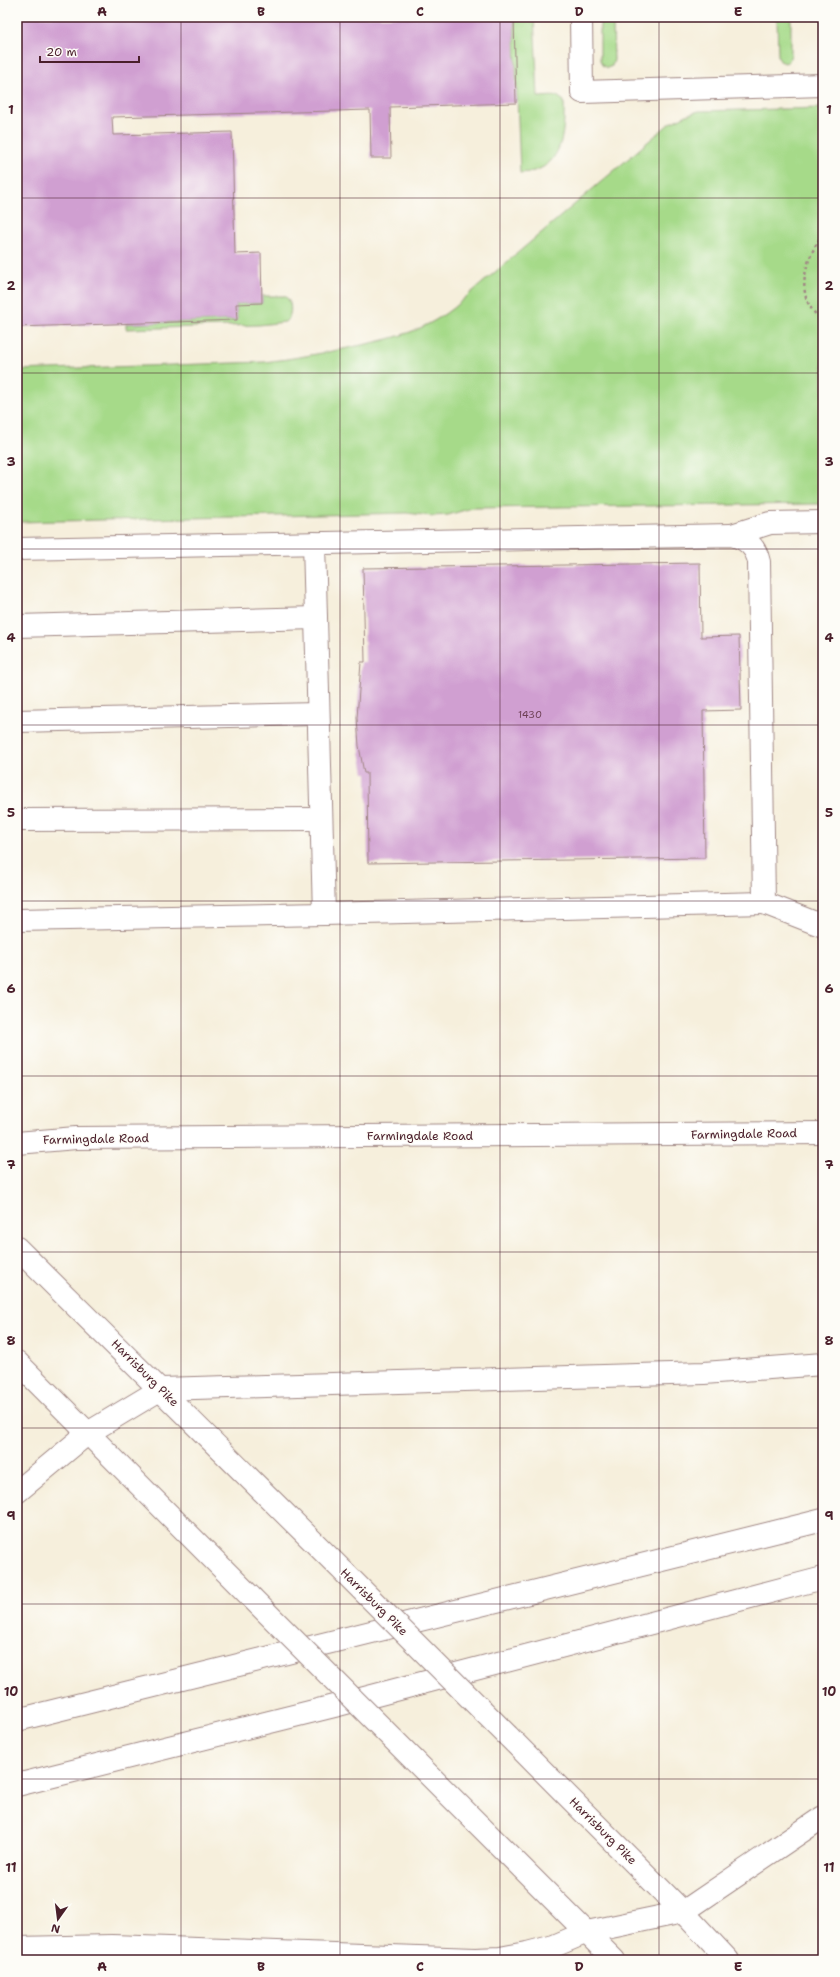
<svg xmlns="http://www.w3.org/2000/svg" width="840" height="1977" font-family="'Shantell Sans',sans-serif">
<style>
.green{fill:#a6da89;stroke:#787c5a}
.building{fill:#d09fd1}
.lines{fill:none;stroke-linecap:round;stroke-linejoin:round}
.minor-casing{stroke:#a08784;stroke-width:24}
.major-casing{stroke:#a08784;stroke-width:24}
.highway-casing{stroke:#a08784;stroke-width:24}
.path{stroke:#a08784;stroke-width:2.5;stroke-dasharray:3 3;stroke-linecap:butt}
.minor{stroke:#fff;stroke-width:22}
.major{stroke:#fff;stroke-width:22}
.highway{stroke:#fff;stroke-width:22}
.major-bridge-casing{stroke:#a08784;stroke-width:24;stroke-linecap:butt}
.major-bridge{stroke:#fff;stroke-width:22}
.grid{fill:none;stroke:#4a1f2b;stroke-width:1;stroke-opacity:0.55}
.labels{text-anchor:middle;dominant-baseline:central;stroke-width:3;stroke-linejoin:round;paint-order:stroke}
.number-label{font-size:10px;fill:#6c3f54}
.street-label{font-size:12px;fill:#4a1f2b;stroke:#fdfcf7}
.neatline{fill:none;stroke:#4a1f2b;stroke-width:1.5}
.grid-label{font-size:13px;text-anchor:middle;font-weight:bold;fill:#4a1f2b}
</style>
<rect width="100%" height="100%" fill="#fdfcf7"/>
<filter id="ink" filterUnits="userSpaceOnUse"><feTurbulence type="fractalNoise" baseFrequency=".025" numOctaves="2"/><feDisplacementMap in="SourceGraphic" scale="8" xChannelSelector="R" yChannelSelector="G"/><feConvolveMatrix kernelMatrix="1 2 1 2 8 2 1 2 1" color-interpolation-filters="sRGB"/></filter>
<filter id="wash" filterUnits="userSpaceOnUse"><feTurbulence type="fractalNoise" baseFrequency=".012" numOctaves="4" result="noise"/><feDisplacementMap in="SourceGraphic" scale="16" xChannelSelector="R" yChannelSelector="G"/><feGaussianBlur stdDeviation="0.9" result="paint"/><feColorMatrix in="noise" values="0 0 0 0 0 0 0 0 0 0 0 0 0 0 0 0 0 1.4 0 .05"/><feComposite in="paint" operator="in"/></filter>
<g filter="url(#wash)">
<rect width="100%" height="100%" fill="#f6efdc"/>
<g class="green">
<path d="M514,17h20l4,80 19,-1 7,5c1,34 -2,71 -44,72z"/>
<path d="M777,17h14v38l-2,6 -4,2 -5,-2 -2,-5z"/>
<path d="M607,18l6,6 1,36 -2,6 -5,2 -5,-3 -2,-5v-36l2,-5z"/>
<path d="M823,108v396l-351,4 -24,7 -17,1 -24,-3 -390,9v-152l248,-8c26,-3 52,-8 78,-13 42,-9 76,-14 110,-41l217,-185 19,-9 10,-3z"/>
<path d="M262,296h23l3,3c4,6 4,18 -3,23l-26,3 -133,4v-5l111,-4 -1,-16 26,-1z"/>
</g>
<g id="blocks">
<g class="building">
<path d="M17,17h497l2,86 -126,4 1,51h-20l-1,-48 -258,7 1,18 119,-3 3,122 26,-1 1,50 -26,1 1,16 -220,7z"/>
<path d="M700,563l1,74 38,-1 2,74 -38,1 2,147 -337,5 -1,-90h-3l-5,-27 -2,-28 4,-56h4l-2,-94z"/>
</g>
</g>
</g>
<g filter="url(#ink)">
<use href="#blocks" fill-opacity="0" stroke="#a08784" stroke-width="1"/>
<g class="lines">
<defs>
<g id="minor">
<path d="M581,17l1,75 241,-7"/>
<path d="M732,535l38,-12 53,-1"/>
<path d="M314,543l10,371 440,-11"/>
<path d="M17,549l715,-14c15,4 24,12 27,27l5,341 59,23"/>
<path d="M17,626l299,-8"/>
<path d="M17,721l301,-7"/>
<path d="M17,820l304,-1"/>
<path d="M17,920l307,-6"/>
<path d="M17,1143l59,-5 747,-5"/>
</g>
<g id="major">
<path d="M17,1248l328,325"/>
<path d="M17,1362l234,235"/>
<path d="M508,1736l175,176 45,48"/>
<path d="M414,1760l200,200"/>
</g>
<g id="highway">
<path d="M17,1492l71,-59 73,-44 543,-16 119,-9"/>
<path d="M17,1720l806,-200"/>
<path d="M17,1785l321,-80 485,-127"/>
<path d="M17,1948l95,-2 363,13 25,-1 27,-5 27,-7 33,-14 96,-20 140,-95"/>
</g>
</defs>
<use href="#minor" class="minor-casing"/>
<use href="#major" class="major-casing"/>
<use href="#highway" class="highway-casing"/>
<path class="path" d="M823,234c-18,25 -31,65 0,86"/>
<use href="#minor" class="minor"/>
<use href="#major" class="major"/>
<use href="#highway" class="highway"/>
<defs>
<g id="major-bridge">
<path d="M345,1573l163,163"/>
<path d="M251,1597l163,163"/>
</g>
</defs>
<use href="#major-bridge" class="major-bridge-casing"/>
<use href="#major-bridge" class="major-bridge"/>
</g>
</g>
<path class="grid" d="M181,17v1943M340,17v1943M500,17v1943M659,17v1943M17,198h806M17,373h806M17,549h806M17,725h806M17,901h806M17,1076h806M17,1252h806M17,1428h806M17,1604h806M17,1779h806"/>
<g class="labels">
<g class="number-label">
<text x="530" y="714">1430</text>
</g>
<g class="street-label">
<text transform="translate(744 1134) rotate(-1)">Farmingdale Road</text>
<text x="420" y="1136">Farmingdale Road</text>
<text transform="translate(96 1139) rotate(-1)">Farmingdale Road</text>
<text transform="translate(145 1373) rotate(45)">Harrisburg Pike</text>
<text transform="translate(374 1602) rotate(45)">Harrisburg Pike</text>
<text transform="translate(603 1831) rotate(45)">Harrisburg Pike</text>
</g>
</g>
<rect width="840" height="1977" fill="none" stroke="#fdfcf7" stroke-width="44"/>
<g transform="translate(58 1919) rotate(194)" stroke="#fdfcf7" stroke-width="3" paint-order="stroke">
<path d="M0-3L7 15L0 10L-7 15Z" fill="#4a1f2b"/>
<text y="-6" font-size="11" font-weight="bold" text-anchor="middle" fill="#4a1f2b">N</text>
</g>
<path d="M40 56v6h99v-6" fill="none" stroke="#4a1f2b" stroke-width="2"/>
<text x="46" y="56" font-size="12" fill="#4a1f2b" stroke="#fdfcf7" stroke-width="3" paint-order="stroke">20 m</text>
<rect x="22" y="22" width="796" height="1933" class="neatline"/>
<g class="grid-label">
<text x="102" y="16">A</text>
<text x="261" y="16">B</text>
<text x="420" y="16">C</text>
<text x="579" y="16">D</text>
<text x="738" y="16">E</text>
<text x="11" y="114">1</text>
<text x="829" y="114">1</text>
<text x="11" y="290">2</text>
<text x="829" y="290">2</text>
<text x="11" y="466">3</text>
<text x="829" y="466">3</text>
<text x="11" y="642">4</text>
<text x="829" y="642">4</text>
<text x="11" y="817">5</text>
<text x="829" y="817">5</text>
<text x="11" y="993">6</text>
<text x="829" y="993">6</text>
<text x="11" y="1169">7</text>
<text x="829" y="1169">7</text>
<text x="11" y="1345">8</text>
<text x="829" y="1345">8</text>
<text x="11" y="1520">9</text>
<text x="829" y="1520">9</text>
<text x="11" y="1696">10</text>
<text x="829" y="1696">10</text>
<text x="11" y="1872">11</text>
<text x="829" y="1872">11</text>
<text x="102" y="1971">A</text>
<text x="261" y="1971">B</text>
<text x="420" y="1971">C</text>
<text x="579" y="1971">D</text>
<text x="738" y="1971">E</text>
</g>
</svg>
